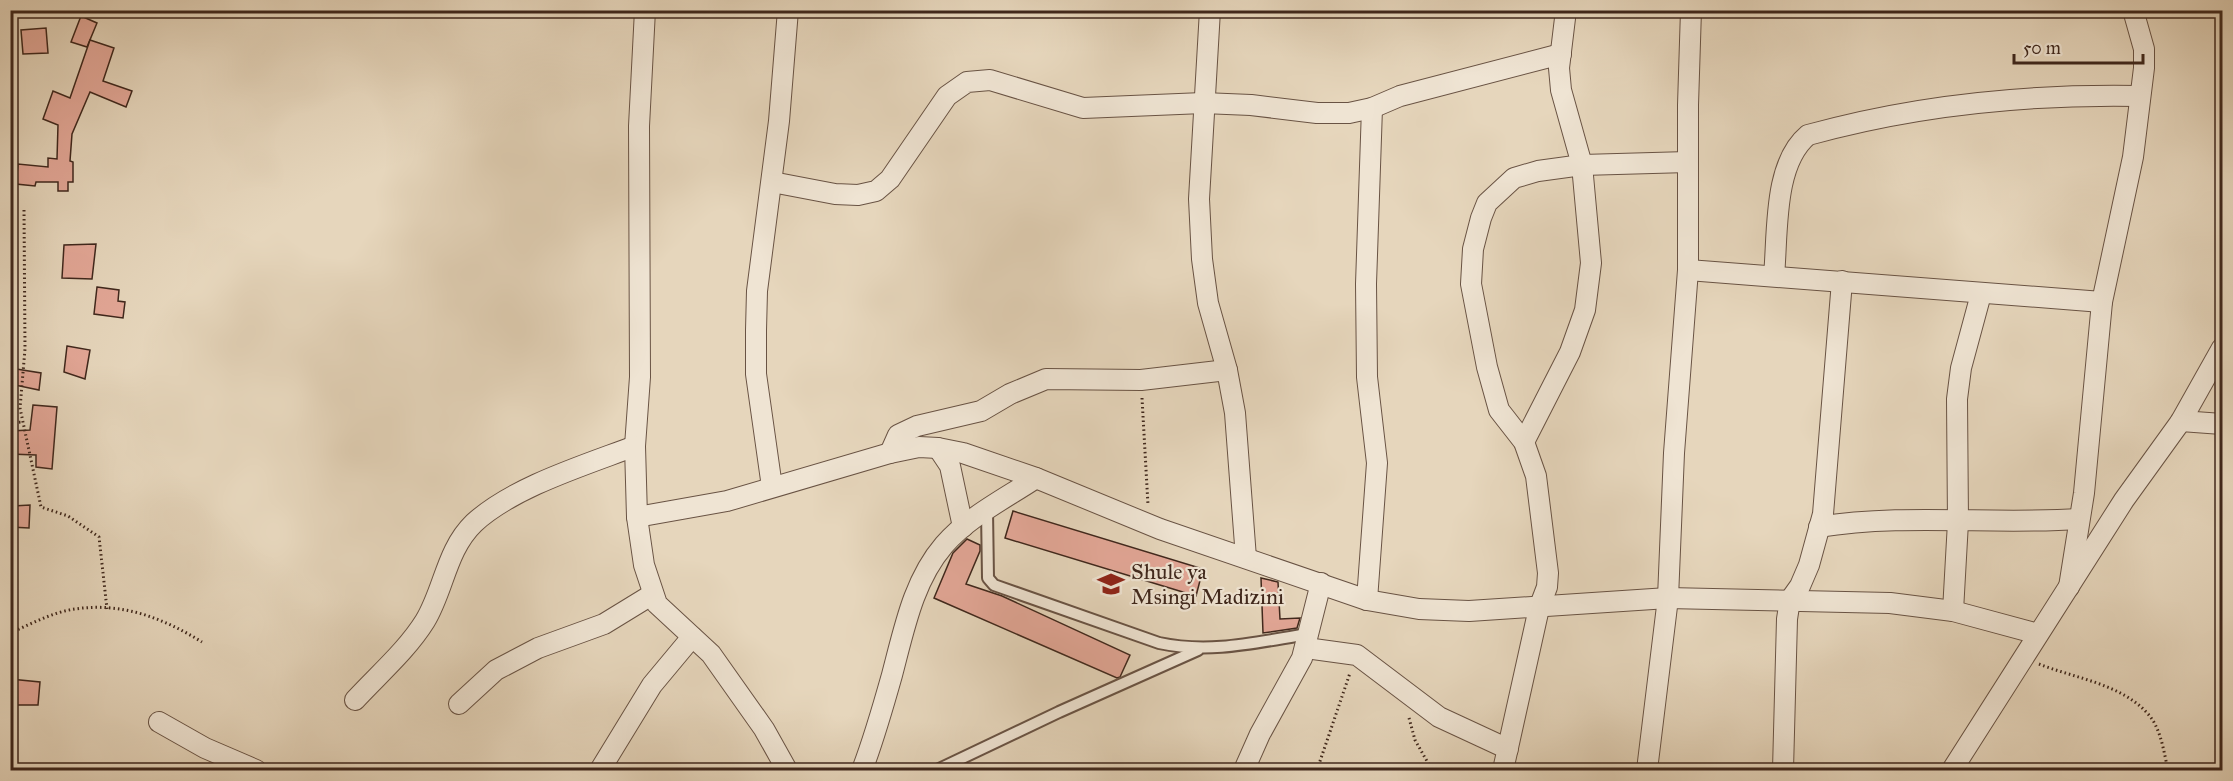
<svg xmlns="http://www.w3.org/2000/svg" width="2233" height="781" font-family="'IM FELL Great Primer',serif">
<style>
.building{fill:#e3a797;stroke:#3f271c;stroke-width:1.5}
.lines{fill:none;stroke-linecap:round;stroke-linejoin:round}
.service-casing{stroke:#695344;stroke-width:14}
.minor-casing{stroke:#695344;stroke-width:22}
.path{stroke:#3f271c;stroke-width:3;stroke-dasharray:1.5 3;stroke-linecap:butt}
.service{stroke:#efe4d3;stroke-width:10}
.minor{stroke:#efe4d3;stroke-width:20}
.labels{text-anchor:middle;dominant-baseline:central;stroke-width:4.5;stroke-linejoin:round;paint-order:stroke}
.poi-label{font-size:22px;fill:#3f271c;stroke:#efe4d3;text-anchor:start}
</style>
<rect width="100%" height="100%" fill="#e6d6bc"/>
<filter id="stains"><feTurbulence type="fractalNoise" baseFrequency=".00333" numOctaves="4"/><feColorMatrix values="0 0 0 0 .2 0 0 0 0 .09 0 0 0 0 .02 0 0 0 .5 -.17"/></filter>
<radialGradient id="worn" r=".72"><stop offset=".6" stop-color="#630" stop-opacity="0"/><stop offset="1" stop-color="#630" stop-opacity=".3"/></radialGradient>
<g class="building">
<path d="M81,16l16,7 -10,24 -16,-5z"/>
<path d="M46,28l2,25 -25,1 -2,-24z"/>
<path d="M90,40l24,8 -11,33 29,10 -6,16 -36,-15 -18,42 -2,27 3,1v20h-5v9h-10v-9h-22l-1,4 -19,-2 2,-20 30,3v-9l9,1 1,-34 -15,-6 10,-28 17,7z"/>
<path d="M96,244l-4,35 -30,-1 2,-33z"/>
<path d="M97,287l22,3 -1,11 7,1 -2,16 -29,-4z"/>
<path d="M67,346l23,4 -5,29 -21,-7z"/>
<path d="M10,368l31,5 -2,17 -29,-6z"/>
<path d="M33,405l24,2 -5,62 -16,-2v-12l-26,-1v-23l20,-1z"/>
<path d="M30,505l-1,23 -19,-1 3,-21z"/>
<path d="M1013,511l190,58 -7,27 -191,-58z"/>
<path d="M967,539l13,6v6l-14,33 36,12 128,59 -10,22 -3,1 -183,-80 19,-45z"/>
<path d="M1261,578l17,4 2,37 20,-1 -3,10 -34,5z"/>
<path d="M10,679l30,3 -2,23h-28z"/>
</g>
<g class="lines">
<defs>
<g id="service">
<path d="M987,511l1,67 6,7 165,58c52,11 98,-1 149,-9"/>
<path d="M937,770l122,-58 139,-62"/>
</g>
<g id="minor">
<path d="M645,10l-6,116 1,251 -5,69 2,71 7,48 13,39 54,50 53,75 23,41"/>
<path d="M1210,10l-11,189 3,60 6,44 19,67 8,43 11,145"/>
<path d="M772,182l63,12 23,1 18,-4 14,-12 57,-83 20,-14 23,-2 93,28 120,-5 48,2 66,8h32l23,-5 28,-12 161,-42"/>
<path d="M1688,270l414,32"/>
<path d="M1774,276c4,-43 -1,-112 34,-141 108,-30 220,-41 331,-39"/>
<path d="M2181,421l41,3"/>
<path d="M1524,442l46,-90 15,-42 6,-47 -9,-98 -21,-75 -2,-22 7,-58"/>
<path d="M938,448l12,18 13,61"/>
<path d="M890,453l8,-18 19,-9 64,-15 29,-17 36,-15 95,1 86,-10"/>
<path d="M772,487l-16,-113v-44l1,-39 22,-170 9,-111"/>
<path d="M637,517l90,-16 163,-48 29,-6 19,1 25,5 73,25 124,51 207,71 52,9 50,2 199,-13 222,5 63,8 85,23"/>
<path d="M1819,527c85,-14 174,-2 260,-8"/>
<path d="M2069,587l15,-94 18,-191 31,-145 11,-89v-19l-11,-39"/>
<path d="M1367,600l10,-137 -10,-86 -1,-93 6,-176"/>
<path d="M1953,611l5,-89 -1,-123 4,-31 20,-74"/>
<path d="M1306,648l51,7 82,62 69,32"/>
<path d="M355,700c23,-25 52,-50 70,-79 19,-31 21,-71 49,-98 39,-36 111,-58 161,-77"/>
<path d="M459,704l37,-34 42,-22 66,-24 49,-30"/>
<path d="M159,722l46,26 51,22"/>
<path d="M600,770l52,-85 40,-48"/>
<path d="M862,770c12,-31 21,-63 30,-95 12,-45 21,-94 52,-130 24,-28 62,-47 92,-67"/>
<path d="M1244,770l16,-36 42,-76 19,-75"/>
<path d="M1503,770l36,-162 8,-21 1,-14 -12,-97 -12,-34 -25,-32 -12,-43 -16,-83 2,-35 8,-31 6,-15 27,-25 24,-7 44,-6 106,-3"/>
<path d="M1647,770l21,-172 6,-145 14,-183v-165l3,-95"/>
<path d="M1783,770l4,-151 3,-19 10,-14 9,-21 14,-51 19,-233"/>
<path d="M1952,770l172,-270 57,-79 41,-73"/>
</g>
</defs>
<use href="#service" class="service-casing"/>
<use href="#minor" class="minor-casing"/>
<g class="path">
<path d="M24,210l1,139 -5,59 21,99 27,9 31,21 8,72"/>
<path d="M1142,398l6,107"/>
<path d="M10,423l12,-1"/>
<path d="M10,633c21,-9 43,-21 65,-24 47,-7 88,9 127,33"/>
<path d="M2039,664c35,14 83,20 109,50 13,14 16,39 20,56"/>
<path d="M1409,718l6,22 17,30"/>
<path d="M1317,770l33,-97"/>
</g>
<use href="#service" class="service"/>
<use href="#minor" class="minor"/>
</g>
<defs>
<symbol id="school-bare" viewBox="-9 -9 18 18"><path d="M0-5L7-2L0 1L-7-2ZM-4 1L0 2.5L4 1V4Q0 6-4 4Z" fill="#8f2418" stroke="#efe4d3" stroke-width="2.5" paint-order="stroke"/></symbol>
</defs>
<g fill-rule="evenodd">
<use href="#school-bare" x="1092" y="565" width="38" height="38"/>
</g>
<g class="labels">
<g class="poi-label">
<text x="1131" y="571">Shule ya<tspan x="1131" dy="25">Msingi Madizini</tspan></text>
</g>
</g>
<rect width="2233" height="781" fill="none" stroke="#e6d6bc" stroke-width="36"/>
<rect x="12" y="12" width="2209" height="757" fill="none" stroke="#3f271c" stroke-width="3"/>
<rect x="18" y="18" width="2197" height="745" fill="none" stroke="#3f271c" stroke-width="1.5"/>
<path d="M2014 54v9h129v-9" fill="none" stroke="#3f271c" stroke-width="3"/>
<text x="2023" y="54" font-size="18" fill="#3f271c" stroke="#efe4d3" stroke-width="4.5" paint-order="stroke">50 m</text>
<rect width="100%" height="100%" filter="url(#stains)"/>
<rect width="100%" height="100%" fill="url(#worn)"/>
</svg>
